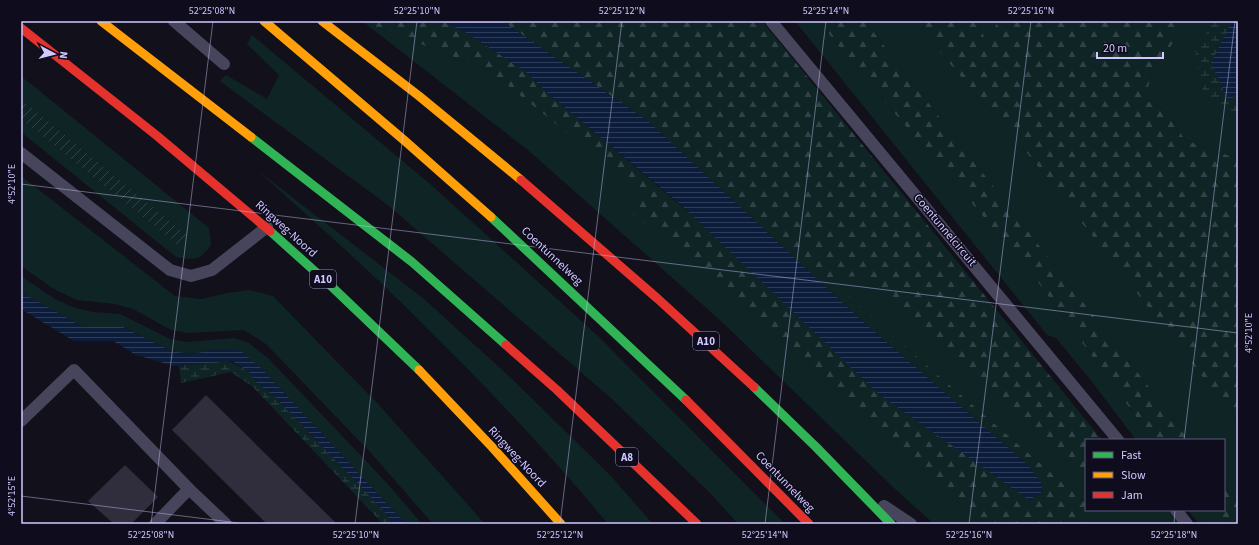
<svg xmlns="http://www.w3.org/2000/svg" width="1259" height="545" font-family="'Source Sans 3',sans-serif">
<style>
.grass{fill:#0f2525}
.forest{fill:url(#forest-firs)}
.wetland{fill:url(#wetland-marsh)}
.garden{fill:url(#garden-furrows)}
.water{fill:url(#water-rules)}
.building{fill:#302d3d}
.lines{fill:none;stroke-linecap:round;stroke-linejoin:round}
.lane{stroke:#46455b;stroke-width:12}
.fast{stroke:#30b455;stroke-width:9}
.slow{stroke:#ff9f0a;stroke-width:9}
.jam{stroke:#e5322d;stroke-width:9}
.ticks{fill:none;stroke:#cfc9ff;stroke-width:1;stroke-opacity:0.45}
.labels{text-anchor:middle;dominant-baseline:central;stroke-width:3;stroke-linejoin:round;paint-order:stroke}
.shield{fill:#0f0c1e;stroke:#9590bc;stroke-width:1}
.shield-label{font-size:11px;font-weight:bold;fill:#cfc9ff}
.street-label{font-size:12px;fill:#cfc9ff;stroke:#0f0c1e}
.neatline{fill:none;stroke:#cfc9ff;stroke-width:1.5}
.ticks-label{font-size:10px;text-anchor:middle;fill:#cfc9ff}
</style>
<defs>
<pattern id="forest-firs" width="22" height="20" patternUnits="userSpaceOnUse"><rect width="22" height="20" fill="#0f2525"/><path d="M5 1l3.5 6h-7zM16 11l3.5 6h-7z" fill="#314346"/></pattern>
<pattern id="wetland-marsh" width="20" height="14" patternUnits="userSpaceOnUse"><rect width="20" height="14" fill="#0f2525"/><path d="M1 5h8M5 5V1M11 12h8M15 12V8" fill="none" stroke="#314346"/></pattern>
<pattern id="garden-furrows" width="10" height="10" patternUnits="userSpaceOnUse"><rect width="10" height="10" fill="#0f2525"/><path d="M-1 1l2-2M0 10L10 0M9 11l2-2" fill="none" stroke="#314346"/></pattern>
<pattern id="water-rules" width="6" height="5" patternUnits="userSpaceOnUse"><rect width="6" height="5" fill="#0c1d3c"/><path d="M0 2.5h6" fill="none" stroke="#2e3c59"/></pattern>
</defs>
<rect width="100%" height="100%" fill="#12101a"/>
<g class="grass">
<path d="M362,21l128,50 151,120 -7,23 137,115 52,49 159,146h-48l-40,-36 -173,-167 -192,-170z"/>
<path d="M795,21h24l36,46 175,204 123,169h-17l-43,-57 -37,-45 -9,-3z"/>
<path d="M865,21h48l115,133 190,241 20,27v81l-14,-18v-45h-34z"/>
<path d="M979,21h20l-14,20z"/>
<path d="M1189,21h49v138l-53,-19 -17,-27 -23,-14 7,-27z"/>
<path d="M252,35l177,148 170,154 186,187h-47l-26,-29 -100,-96 -223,-193 -169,-125 6,-6 41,24 12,-24 -32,-31z"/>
<path d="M21,76l188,152 2,17c-12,16 -16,15 -35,12l-155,-125v-13l158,127 9,-10 -167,-137z"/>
<path d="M257,170l167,129 86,78 100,98 43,49h-45c-59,-71 -123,-139 -189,-204 -52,-52 -108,-101 -162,-150z"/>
<path d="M21,176l154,120 26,3 26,-6 23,-3 23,6 105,108 107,120h-52l-63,-72 -104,-108 -22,-14 -56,3 -17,-3 -38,-21 -18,-5 -38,-4 -23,-11 -33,-23z"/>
<path d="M21,276l34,23 20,9 18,4 27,2 50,25 16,3 48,-4 15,5 19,15 118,124 36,42h-16l-144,-155 -43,-20 -28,5 -20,-3 -47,-24h-41l-62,-35z"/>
<path d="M862,276l224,202v25l-192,-166 -66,-59z"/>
<path d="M1087,510h84l11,14h-99z"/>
<path d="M1188,510h16l13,14h-18z"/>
</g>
<g class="forest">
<path d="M362,21h80l23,11 60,39 25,24 479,405 12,-7 1,-9 -14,-19 -168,-146 -212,-198 -146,-100h260l340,419h-16v38l-224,-202 -33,2 65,59 192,166 1,7 -4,14h-101l-159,-146 -52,-49 -138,-115 7,-23 -150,-120z"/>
<path d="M819,21h46l325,419h-37l-123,-169 -175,-204z"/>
<path d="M913,21h66l6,19 14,-19h190l-37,51 -7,27 23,14 17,27 53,19v263l-210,-268z"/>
<path d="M1224,485l14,18v21h-21l-13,-14h20z"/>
</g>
<g class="wetland">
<path d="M1214,21h24v99l-35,-28 -8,-41z"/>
<path d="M227,360l21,11 9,12 17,13 109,114 10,14h-10l-130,-137 -22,-15 -50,11 -2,-17z"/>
</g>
<path class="garden" d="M21,99l167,137 -9,10 -158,-127z"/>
<g class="water">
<path d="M442,21h60l146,100 212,198 168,146 14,19 -1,9 -12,7 -149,-105 -200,-191 -130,-109 -25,-24 -60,-39z"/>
<path d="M1232,21h6v74l-10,5 -17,-37z"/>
<path d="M21,292l62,35h40l48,24 20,3 28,-5h15l7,2 21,18 143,154 -12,1 -10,-14 -109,-114 -17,-13 -9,-12 -16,-10 -58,5 -38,-11 -23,-14h-39l-53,-32z"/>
</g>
<g class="building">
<path d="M206,395l79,78 52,51h-70l-95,-94z"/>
<path d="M125,465l33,32 -27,27h-17l-26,-23z"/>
</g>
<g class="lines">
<g class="lane">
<path d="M174,21l50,43"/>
<path d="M771,21l347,419"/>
<path d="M21,153l149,117 21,6 21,-6 55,-43"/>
<path d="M21,421l53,-51 115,119 37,35"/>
<path d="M884,506l27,18"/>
<path d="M1176,510l11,14"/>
<path d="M155,524l34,-35"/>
</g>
<g class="fast">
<path d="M251,137l161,125 94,83"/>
<path d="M491,217l195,183"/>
<path d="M270,231l59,53 90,86"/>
<path d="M754,387l62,60 75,77"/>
</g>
<g class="slow">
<path d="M101,21l150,116"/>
<path d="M264,21l141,120 86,76"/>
<path d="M322,21l97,75 102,84"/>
<path d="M419,370l73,77 69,77"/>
</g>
<g class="jam">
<path d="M21,28l135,107 114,96"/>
<path d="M521,180l137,119 96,88"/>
<path d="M506,345l51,45 140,134"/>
<path d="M686,400l123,124"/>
</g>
</g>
<path class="ticks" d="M21,184l1217,149M1184,440l51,-419M21,496l226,28M151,524l62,-503M355,524l62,-503M560,524l62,-503M765,524l61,-503M969,524l62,-503M1174,524l1,-14"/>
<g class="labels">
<g class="shield">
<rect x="310" y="270" width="26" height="18" rx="3"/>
<rect x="693" y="332" width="26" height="18" rx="3"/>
<rect x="616" y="448" width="22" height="18" rx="3"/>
</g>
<g class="shield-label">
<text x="323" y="279">A10</text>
<text x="706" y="341">A10</text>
<text x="627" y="457">A8</text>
</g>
<g class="street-label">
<text transform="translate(286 229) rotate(42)">Ringweg-Noord</text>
<text transform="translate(945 230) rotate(50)">Coentunnelcircuit</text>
<text transform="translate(552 256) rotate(43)">Coentunnelweg</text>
<text transform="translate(517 457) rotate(47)">Ringweg-Noord</text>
<text transform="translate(785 482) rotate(46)">Coentunnelweg</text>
</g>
</g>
<rect width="1259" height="545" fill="none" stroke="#0f0c1e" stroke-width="44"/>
<rect x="1085" y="439" width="140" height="72" fill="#0f0c1e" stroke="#5c5878"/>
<rect x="1093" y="452" width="20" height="6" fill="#30b455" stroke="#5c5878"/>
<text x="1121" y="459" font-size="12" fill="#cfc9ff">Fast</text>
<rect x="1093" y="472" width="20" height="6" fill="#ff9f0a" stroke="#5c5878"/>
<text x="1121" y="479" font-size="12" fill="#cfc9ff">Slow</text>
<rect x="1093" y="492" width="20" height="6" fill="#e5322d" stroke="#5c5878"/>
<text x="1121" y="499" font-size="12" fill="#cfc9ff">Jam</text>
<g transform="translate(54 54) rotate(97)" stroke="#0f0c1e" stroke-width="3" paint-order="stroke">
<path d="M0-3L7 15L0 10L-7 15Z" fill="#cfc9ff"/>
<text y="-6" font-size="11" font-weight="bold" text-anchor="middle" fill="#cfc9ff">N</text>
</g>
<path d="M1097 52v6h66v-6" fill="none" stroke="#cfc9ff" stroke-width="2"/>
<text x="1103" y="52" font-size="12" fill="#cfc9ff" stroke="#0f0c1e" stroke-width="3" paint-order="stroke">20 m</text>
<rect x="22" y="22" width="1215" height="501" class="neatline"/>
<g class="ticks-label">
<text x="212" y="14">52°25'08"N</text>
<text x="417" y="14">52°25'10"N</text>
<text x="622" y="14">52°25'12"N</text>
<text x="826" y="14">52°25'14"N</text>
<text x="1031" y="14">52°25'16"N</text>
<text transform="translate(11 184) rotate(-90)" y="4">4°52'10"E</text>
<text transform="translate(1248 333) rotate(-90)" y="4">4°52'10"E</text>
<text transform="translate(11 496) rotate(-90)" y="4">4°52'15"E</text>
<text x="151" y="538">52°25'08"N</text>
<text x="356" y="538">52°25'10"N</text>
<text x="560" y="538">52°25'12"N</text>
<text x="765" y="538">52°25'14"N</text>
<text x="969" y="538">52°25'16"N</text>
<text x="1174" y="538">52°25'18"N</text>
</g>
</svg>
